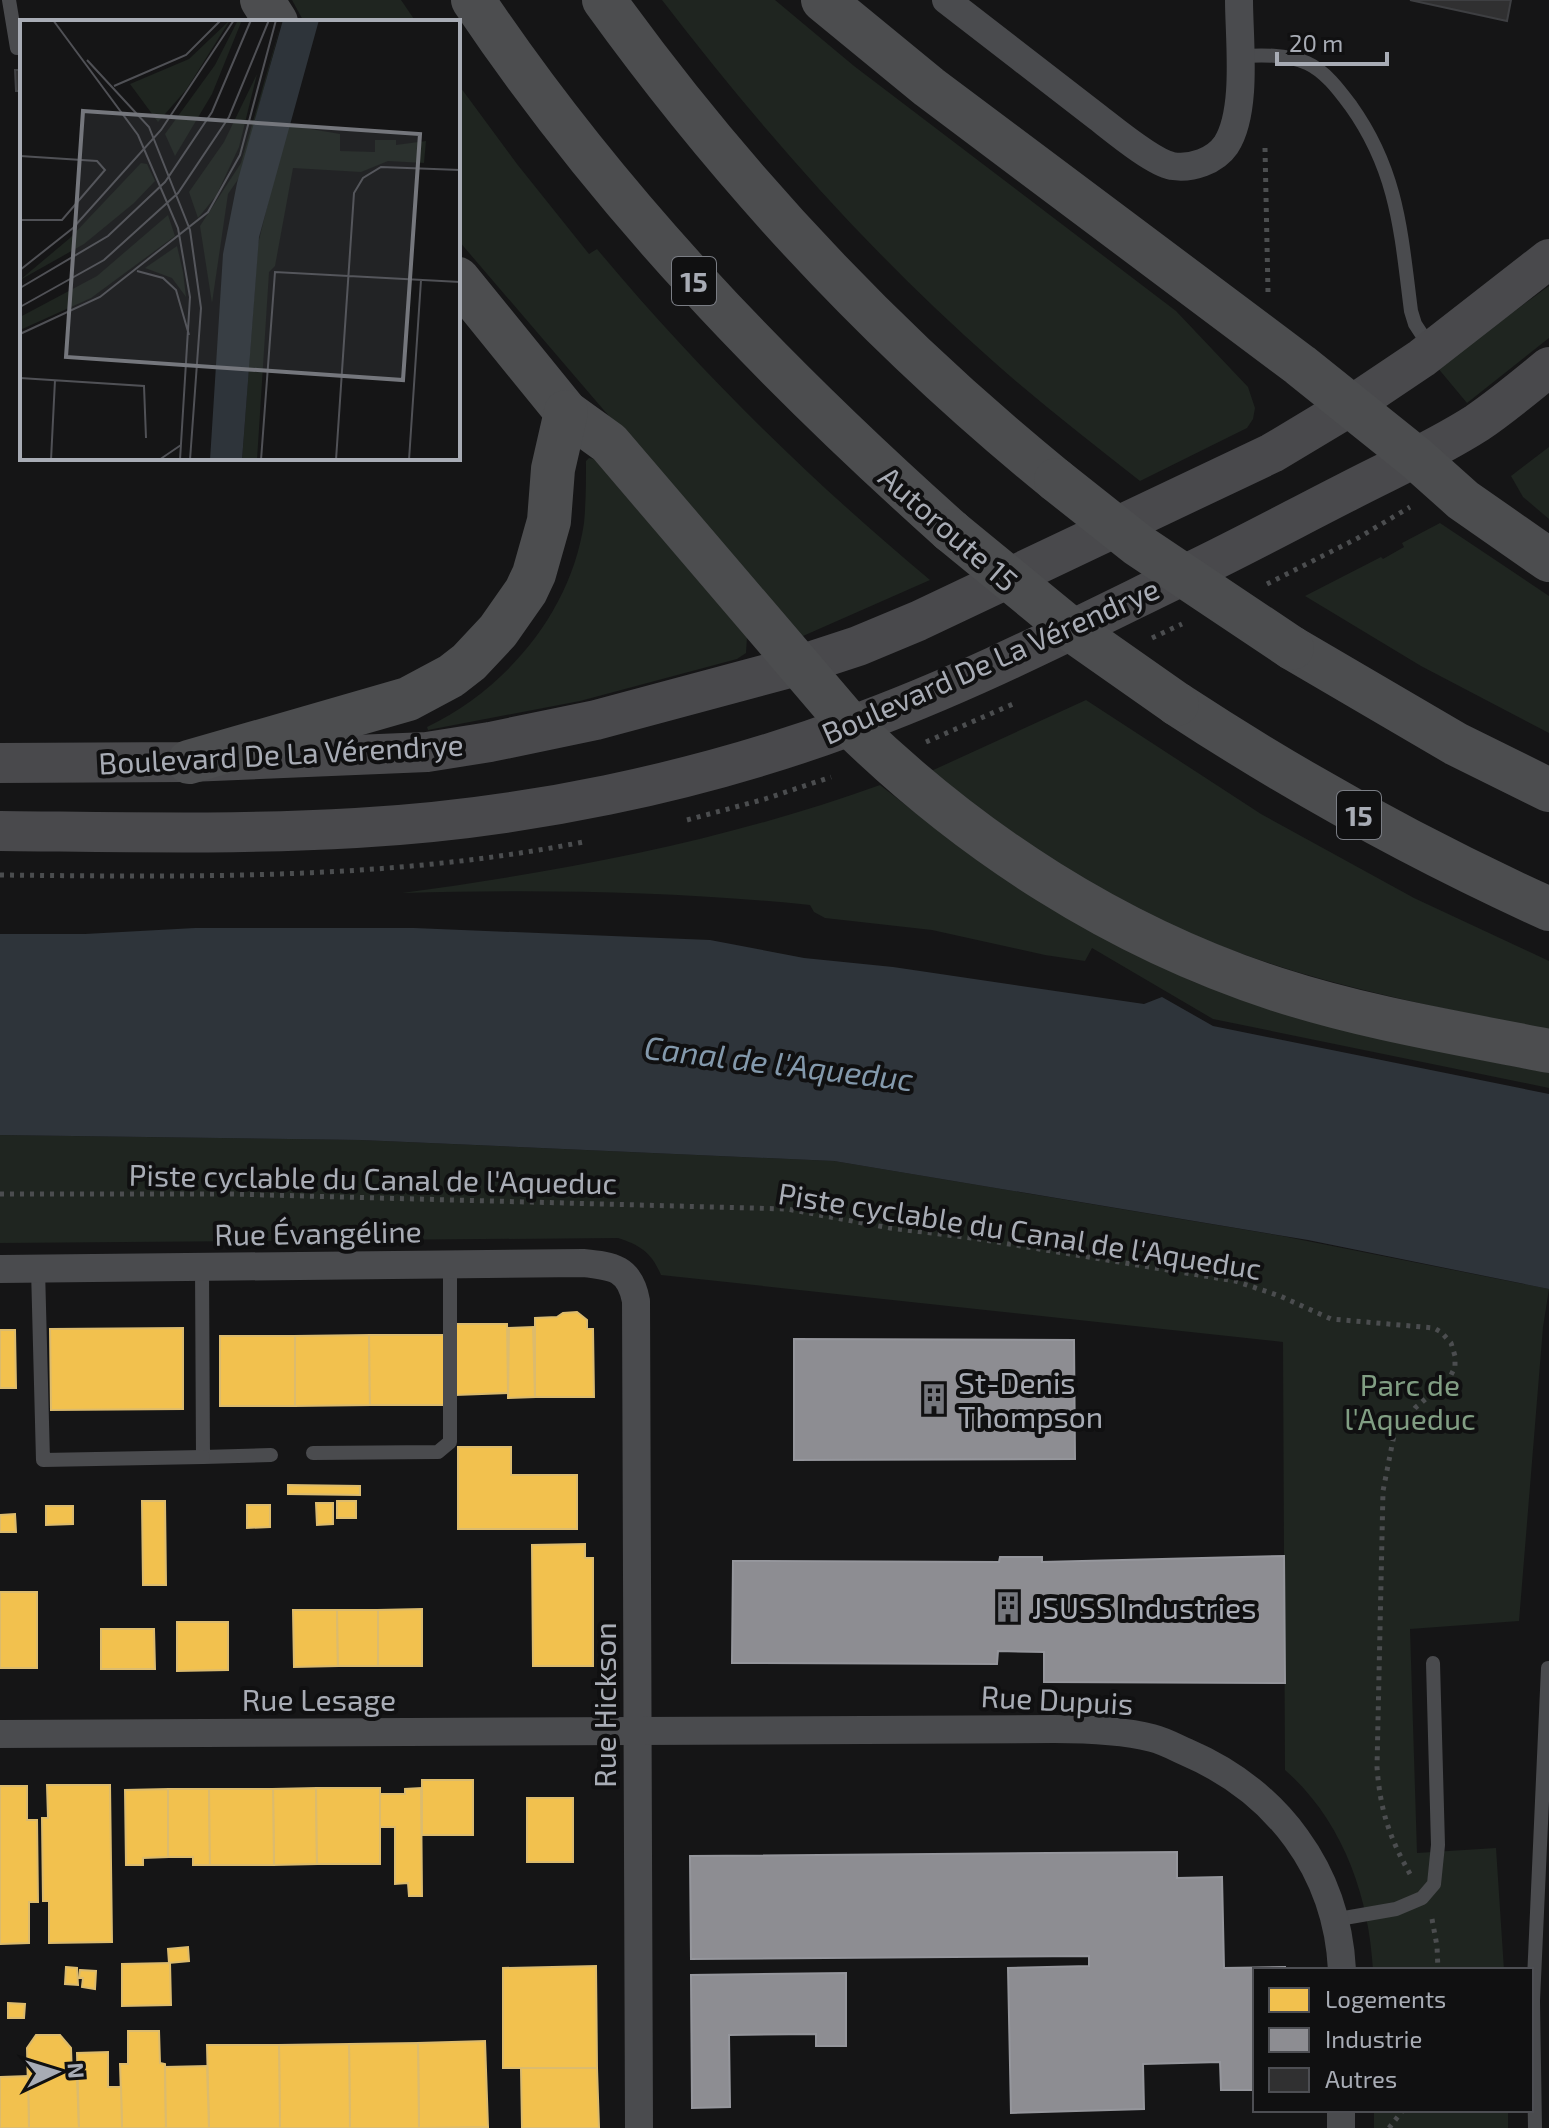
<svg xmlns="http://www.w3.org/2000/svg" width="1549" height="2128" font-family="'Exo 2',sans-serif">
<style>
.green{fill:#1f2520}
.water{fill:#2e343a}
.homes{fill:#f2c14e;stroke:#dcbb6d;stroke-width:2}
.industry{fill:#8d8d92;stroke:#95969c;stroke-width:2}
.building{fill:#303031;stroke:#3e3f42;stroke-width:2}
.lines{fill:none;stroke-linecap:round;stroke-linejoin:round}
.path{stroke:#4b4d4f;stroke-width:5;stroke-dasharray:4 6;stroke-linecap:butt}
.lane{stroke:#4a4b4e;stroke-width:14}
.street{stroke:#4a4b4e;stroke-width:28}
.secondary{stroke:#49494c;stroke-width:40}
.highway{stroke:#4c4d4f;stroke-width:44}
.highway-bridge{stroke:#4c4d4f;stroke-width:44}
.labels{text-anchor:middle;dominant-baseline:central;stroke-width:8;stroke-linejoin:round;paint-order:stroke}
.shield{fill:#101011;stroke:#7a7d84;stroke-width:2}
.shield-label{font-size:28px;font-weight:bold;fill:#a8acb5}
.street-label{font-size:30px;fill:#a8acb5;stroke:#101011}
.poi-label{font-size:30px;fill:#a8acb5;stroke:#101011;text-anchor:start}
.park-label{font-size:30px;fill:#819e83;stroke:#101011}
.water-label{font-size:32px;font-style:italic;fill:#8399ac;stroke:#101011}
.inset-road{fill:none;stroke:#505156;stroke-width:2}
.view{fill:#75777d;fill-opacity:0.15;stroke:#75777d;stroke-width:4}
.inset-edge{fill:none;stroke:#a8acb5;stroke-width:4}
</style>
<rect width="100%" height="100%" fill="#151516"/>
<g class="green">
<path d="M292,0h109l15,22h-112z"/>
<path d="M662,0h113l79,66 322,245 72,76 7,21 -2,11 -6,9 -107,53c-49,-39 -99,-77 -146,-119 -123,-108 -232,-232 -332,-362z"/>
<path d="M458,84l59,80 72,90 8,-5c100,120 212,230 333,331l-127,56 -10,-5 -335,-391z"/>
<path d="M1549,286v52l-82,65 -30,-36z"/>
<path d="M1549,447v72l-26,-22 -12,-21z"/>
<path d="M589,458l5,1 153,178 -1,16 -9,6 -157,42 -152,29 -1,-3c79,-38 144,-115 157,-204 2,-21 2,-42 2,-62z"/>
<path d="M1440,523l109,73v137l-128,-67 -116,-70 76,-39 2,2 21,-12 -2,-4z"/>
<path d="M1086,700l175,114 153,84 135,63v69c-137,-28 -275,-53 -401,-116 -41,-20 -88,-48 -127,-73 -31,-20 -61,-46 -92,-69z"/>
<path d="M880,785l54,42 221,137 39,18 47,17 216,56 92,18v15l-336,-69 -121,-71 -7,13 -40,-6 -113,-25 -107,-12 -11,-6 -4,-7c-136,-14 -271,-16 -408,-12 163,-22 323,-52 478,-108z"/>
<path d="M0,1135l361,5 473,21 448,75 267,53 -6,38 -24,294 -109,8 7,224 79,-5 8,122h-131c-4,-75 -31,-150 -88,-200l-2,-428 -622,-67c-9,-22 -21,-30 -43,-37l-618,5z"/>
<rect x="1374" y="2110" width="134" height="18"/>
</g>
<path class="water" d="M195,928h219l296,12 94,18 89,9 251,37 18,-7 51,29 336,68v195l-241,-49 -474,-79 -473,-21 -361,-5v-201h85z"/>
<g class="homes">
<path d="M577,1312l10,8v9h6l1,68h-59v-79l22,-1 6,-4z"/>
<path d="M456,1324h51l1,69 -52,2z"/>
<path d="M533,1327l2,70 -27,1 1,-70z"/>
<path d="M183,1328v81l-132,1 -1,-81z"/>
<path d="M0,1330h15l1,58h-16z"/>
<path d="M369,1335l1,70 -75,1v-70z"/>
<path d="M369,1335h76v70h-75z"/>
<rect x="220" y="1336" width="75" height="70"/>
<path d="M458,1447h53v28h66v54h-119z"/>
<path d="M288,1485l72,1v9l-72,-1z"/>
<path d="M142,1501h23l1,84h-23z"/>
<rect x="337" y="1501" width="19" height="17"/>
<path d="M316,1503h17v21l-16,1z"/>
<path d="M247,1505h23v22l-23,1z"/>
<path d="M46,1506h27v18l-27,1z"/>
<path d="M15,1514l1,18h-16v-17z"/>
<path d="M585,1544v14h8v108h-60l-1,-121z"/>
<rect x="0" y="1592" width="37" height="76"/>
<path d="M422,1609v57h-44v-56z"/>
<path d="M293,1610h44l1,56 -44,1z"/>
<path d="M337,1610h41v56h-40z"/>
<path d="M177,1622h51v48l-51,1z"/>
<path d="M101,1629h53l1,40h-54z"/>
<rect x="422" y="1780" width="51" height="55"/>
<path d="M47,1785h63l2,157 -63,1v-42h-6l-1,-83h6z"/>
<path d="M0,1786h27v34h10l1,82h-9v41l-29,1z"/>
<path d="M316,1788l1,76 -43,1 -1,-76z"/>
<path d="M316,1788h64v76h-63z"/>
<path d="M421,1788l1,108h-13l-1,-13 -13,1v-57h-15v-33h25v-5z"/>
<path d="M168,1789v68l-25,1v7h-17l-1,-75z"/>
<path d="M168,1789h41l1,76h-17v-8h-25z"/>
<path d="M209,1789h64l1,76h-64z"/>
<rect x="527" y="1798" width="46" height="64"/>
<path d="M188,1947l1,14 -20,2 -1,-14z"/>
<path d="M170,1963l1,42 -49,1v-42z"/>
<path d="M596,1966l1,102h-94v-100z"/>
<path d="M66,1967l11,1 1,17 -13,-1z"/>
<path d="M80,1970l16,1 -1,18 -13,-2 1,-9h-4z"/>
<path d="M8,2003l17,1 -1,14h-16z"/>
<path d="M128,2031h31l1,32 5,1 1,64h-44l-2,-64h8z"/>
<path d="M36,2035h24l11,13 1,29h5l2,51h-50l-2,-80z"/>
<path d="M485,2041l3,86 -69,1 -1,-85z"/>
<path d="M418,2043l1,85h-69l-1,-84z"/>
<path d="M349,2044l1,84h-70l-1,-83z"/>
<path d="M207,2045h72l1,83h-71z"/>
<path d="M108,2052v35h13l1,41h-43l-2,-75z"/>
<path d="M207,2066l2,62h-43l-1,-61z"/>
<path d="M521,2068h76l2,60h-77z"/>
<path d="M28,2076l1,52h-29v-51z"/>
</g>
<g class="industry">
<path d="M794,1339l280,1 1,119 -281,1z"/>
<path d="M1284,1556l1,127 -241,-1v-30l-46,-1 -1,13 -265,-1 1,-102 266,1 1,-5h42v5z"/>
<path d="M1177,1852v26l45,-1 2,91 61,-1v3h-30v120h-34l-1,-28 -77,2 1,45 -133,4 -3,-145 81,-2v-10l-398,3 -1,-103z"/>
<path d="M846,1973v73h-30v-12l-87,1 1,72 -38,1 -1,-133z"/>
</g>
<g class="building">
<path d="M1410,0h101l-4,21z"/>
<path d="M15,70h7v21h-6z"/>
</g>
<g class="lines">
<g class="path">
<path d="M1265,148l3,144"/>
<path d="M1267,584l91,-46 52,-31"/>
<path d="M1152,638l30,-14"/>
<path d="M926,742l87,-38"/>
<path d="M687,820l78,-21 66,-22"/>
<path d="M0,875c196,2 390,5 583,-33"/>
<path d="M0,1194h231l556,15 103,19 82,10 263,43 45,15 51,23 103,9 7,4 10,11 4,13v11l-6,12 -34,29 -21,27 -11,56 -6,276c3,42 12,70 33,107"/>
<path d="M1432,1919l5,27 1,24"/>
<path d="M1389,2128l14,-18"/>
</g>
<g class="lane">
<path d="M9,0l8,48"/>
<path d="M1239,56c22,-1 47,-2 68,7 18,8 32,27 44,43 47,66 50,127 60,205l4,13 15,23"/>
<path d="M202,1267l1,190 68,-2"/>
<path d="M38,1269l5,191 160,-3"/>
<path d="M313,1453l125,-1 12,-10v-178"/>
<path d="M1333,1920l63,-11 26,-11 12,-14 4,-39 -5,-182"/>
<path d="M1535,2128l-2,-127 15,-333"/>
</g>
<g class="street">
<path d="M946,0c50,39 100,77 150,116 17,13 56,46 76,50 20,3 43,-5 54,-21 22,-34 13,-106 13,-145"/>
<path d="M0,1269l583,-6c30,3 47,5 53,38l3,827"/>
<path d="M0,1734l1054,-5c32,0 67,1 98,9 12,3 23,9 34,14 91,39 151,118 156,218"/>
<path d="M1341,2128v-18"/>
</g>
<g class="secondary">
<path d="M0,763l189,-1 238,-10 63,-10 106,-22 201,-54 61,-20 60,-25 354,-168 80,-48 70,-47 127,-99"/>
<path d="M0,831c119,1 238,4 356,-3 165,-9 340,-45 494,-102 117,-42 229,-100 340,-154 52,-25 104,-53 155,-79 44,-23 90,-43 132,-70 25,-17 49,-37 72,-56"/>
</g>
<g class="highway">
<path d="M262,0l14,22"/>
<path d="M473,0c135,201 298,370 478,531"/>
<path d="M604,0c129,179 281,341 452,480"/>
<path d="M823,0l106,87 371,278 116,93 47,42 86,60"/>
<path d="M458,279l108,133 43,31 242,283c120,117 265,211 425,263 89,29 182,44 273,62"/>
<path d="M1292,648l164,96 93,46"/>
<path d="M1177,704c119,78 242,146 372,205"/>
<path d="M189,762l219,-63 43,-23 18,-14 29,-31 28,-40 8,-17 15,-53 4,-52 13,-57"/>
</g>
<g class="highway-bridge">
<path d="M1056,480l82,65 154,103"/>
<path d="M951,531l122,100 104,73"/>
</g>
</g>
<defs>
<symbol id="building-bare" viewBox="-9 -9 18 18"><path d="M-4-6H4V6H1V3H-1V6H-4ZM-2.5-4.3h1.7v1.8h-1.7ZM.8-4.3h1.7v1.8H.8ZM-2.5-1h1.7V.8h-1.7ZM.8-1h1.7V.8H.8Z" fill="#75777d" stroke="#101011" stroke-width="2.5" paint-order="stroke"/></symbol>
</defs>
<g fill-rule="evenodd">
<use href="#building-bare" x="912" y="1377" width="44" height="44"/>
<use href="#building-bare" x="986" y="1585" width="44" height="44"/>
</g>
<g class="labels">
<g class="shield">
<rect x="672" y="257" width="44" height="48" rx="6"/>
<rect x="1337" y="791" width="44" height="48" rx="6"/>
</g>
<g class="shield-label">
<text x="694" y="281">15</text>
<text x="1359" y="815">15</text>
</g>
<g class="street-label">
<text transform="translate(949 528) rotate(41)">Autoroute 15</text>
<text transform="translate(990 660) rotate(-24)">Boulevard De La Vérendrye</text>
<text transform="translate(281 753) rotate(-3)">Boulevard De La Vérendrye</text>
<text transform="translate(373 1178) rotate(1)">Piste cyclable du Canal de l'Aqueduc</text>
<text transform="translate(1020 1230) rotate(9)">Piste cyclable du Canal de l'Aqueduc</text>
<text transform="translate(318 1232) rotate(-1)">Rue Évangéline</text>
<text x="319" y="1699">Rue Lesage</text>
<text transform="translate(1057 1699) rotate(3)">Rue Dupuis</text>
<text transform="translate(604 1705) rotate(-90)">Rue Hickson</text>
</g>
<g class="poi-label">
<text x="958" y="1382">St-Denis<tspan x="958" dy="34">Thompson</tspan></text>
<text x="1032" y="1607">JSUSS Industries</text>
</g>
<g class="park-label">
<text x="1410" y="1384">Parc de<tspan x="1410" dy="34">l'Aqueduc</tspan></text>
</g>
<g class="water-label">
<text transform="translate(779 1062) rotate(7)">Canal de l'Aqueduc</text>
</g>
</g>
<g transform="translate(20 20)">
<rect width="440" height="440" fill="#151516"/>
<path d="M210,0l-44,70 -28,32 -28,-38 59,-25zM218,0h4l-30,74 -37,62 -10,-22 50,-69zM262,0l-41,155 -13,19 -16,109 -12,-77 41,-63zM237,54l-18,73 -23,49 -18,22 -9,-26 35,-50zM267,105l53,9v17l35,1v-12h21v5l30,-4 -2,22 -36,-2 -27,11 -68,-4 -18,98 -6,6 -12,188h-15l16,-216zM121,143l6,1 8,17 -21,22 -50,41 -64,36 50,-42zM148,195l7,21 -84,62 -71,32v-13l77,-41zM157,226l6,26 3,25 -14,-19 -27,-10z" fill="#1f2520"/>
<path d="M263,0h36l-60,217 -17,223h-32l13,-206 14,-71z" fill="#2e343a"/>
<path class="inset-road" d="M33,0l85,115 40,93 12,69 -10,163M67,40l62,67 41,103 11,78 -11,152M94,66l72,-31 35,-35M0,136l77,5 8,9 -43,50h-42M0,250l53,-42 88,-98 73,-110M117,251l26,7 13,12 13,45M0,268l88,-52 57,-54 47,-70 39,-92M0,287l84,-47 74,-67 51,-76 40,-97M0,314l80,-37 108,-85 32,-57 36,-135M0,358l124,8 2,52M31,440l4,-80M139,440l22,-15M241,440l14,-188 185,10M316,440l18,-267 9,-15 18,-11 79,3M389,440l12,-180"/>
<path class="view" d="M63,91l337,23 -17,246 -337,-23z"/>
<rect width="440" height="440" class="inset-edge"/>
</g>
<rect x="1253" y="1968" width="280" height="144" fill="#101011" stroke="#4d4e53" stroke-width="2"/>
<rect x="1269" y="1988" width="40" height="24" fill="#f2c14e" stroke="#4d4e53" stroke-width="2"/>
<text x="1325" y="2008" font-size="24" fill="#a8acb5">Logements</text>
<rect x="1269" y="2028" width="40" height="24" fill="#8d8d92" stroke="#4d4e53" stroke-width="2"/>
<text x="1325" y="2048" font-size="24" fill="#a8acb5">Industrie</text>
<rect x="1269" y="2068" width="40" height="24" fill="#303031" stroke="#4d4e53" stroke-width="2"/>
<text x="1325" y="2088" font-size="24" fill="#a8acb5">Autres</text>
<g transform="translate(56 2072) rotate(86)" stroke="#101011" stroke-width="6" paint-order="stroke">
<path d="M0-6L14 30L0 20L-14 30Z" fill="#a8acb5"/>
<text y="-12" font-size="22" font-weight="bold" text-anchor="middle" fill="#a8acb5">N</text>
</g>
<path d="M1277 52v12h110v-12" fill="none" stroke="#a8acb5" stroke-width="4"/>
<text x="1289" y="52" font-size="24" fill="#a8acb5" stroke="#101011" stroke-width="6" paint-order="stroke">20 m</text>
</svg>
